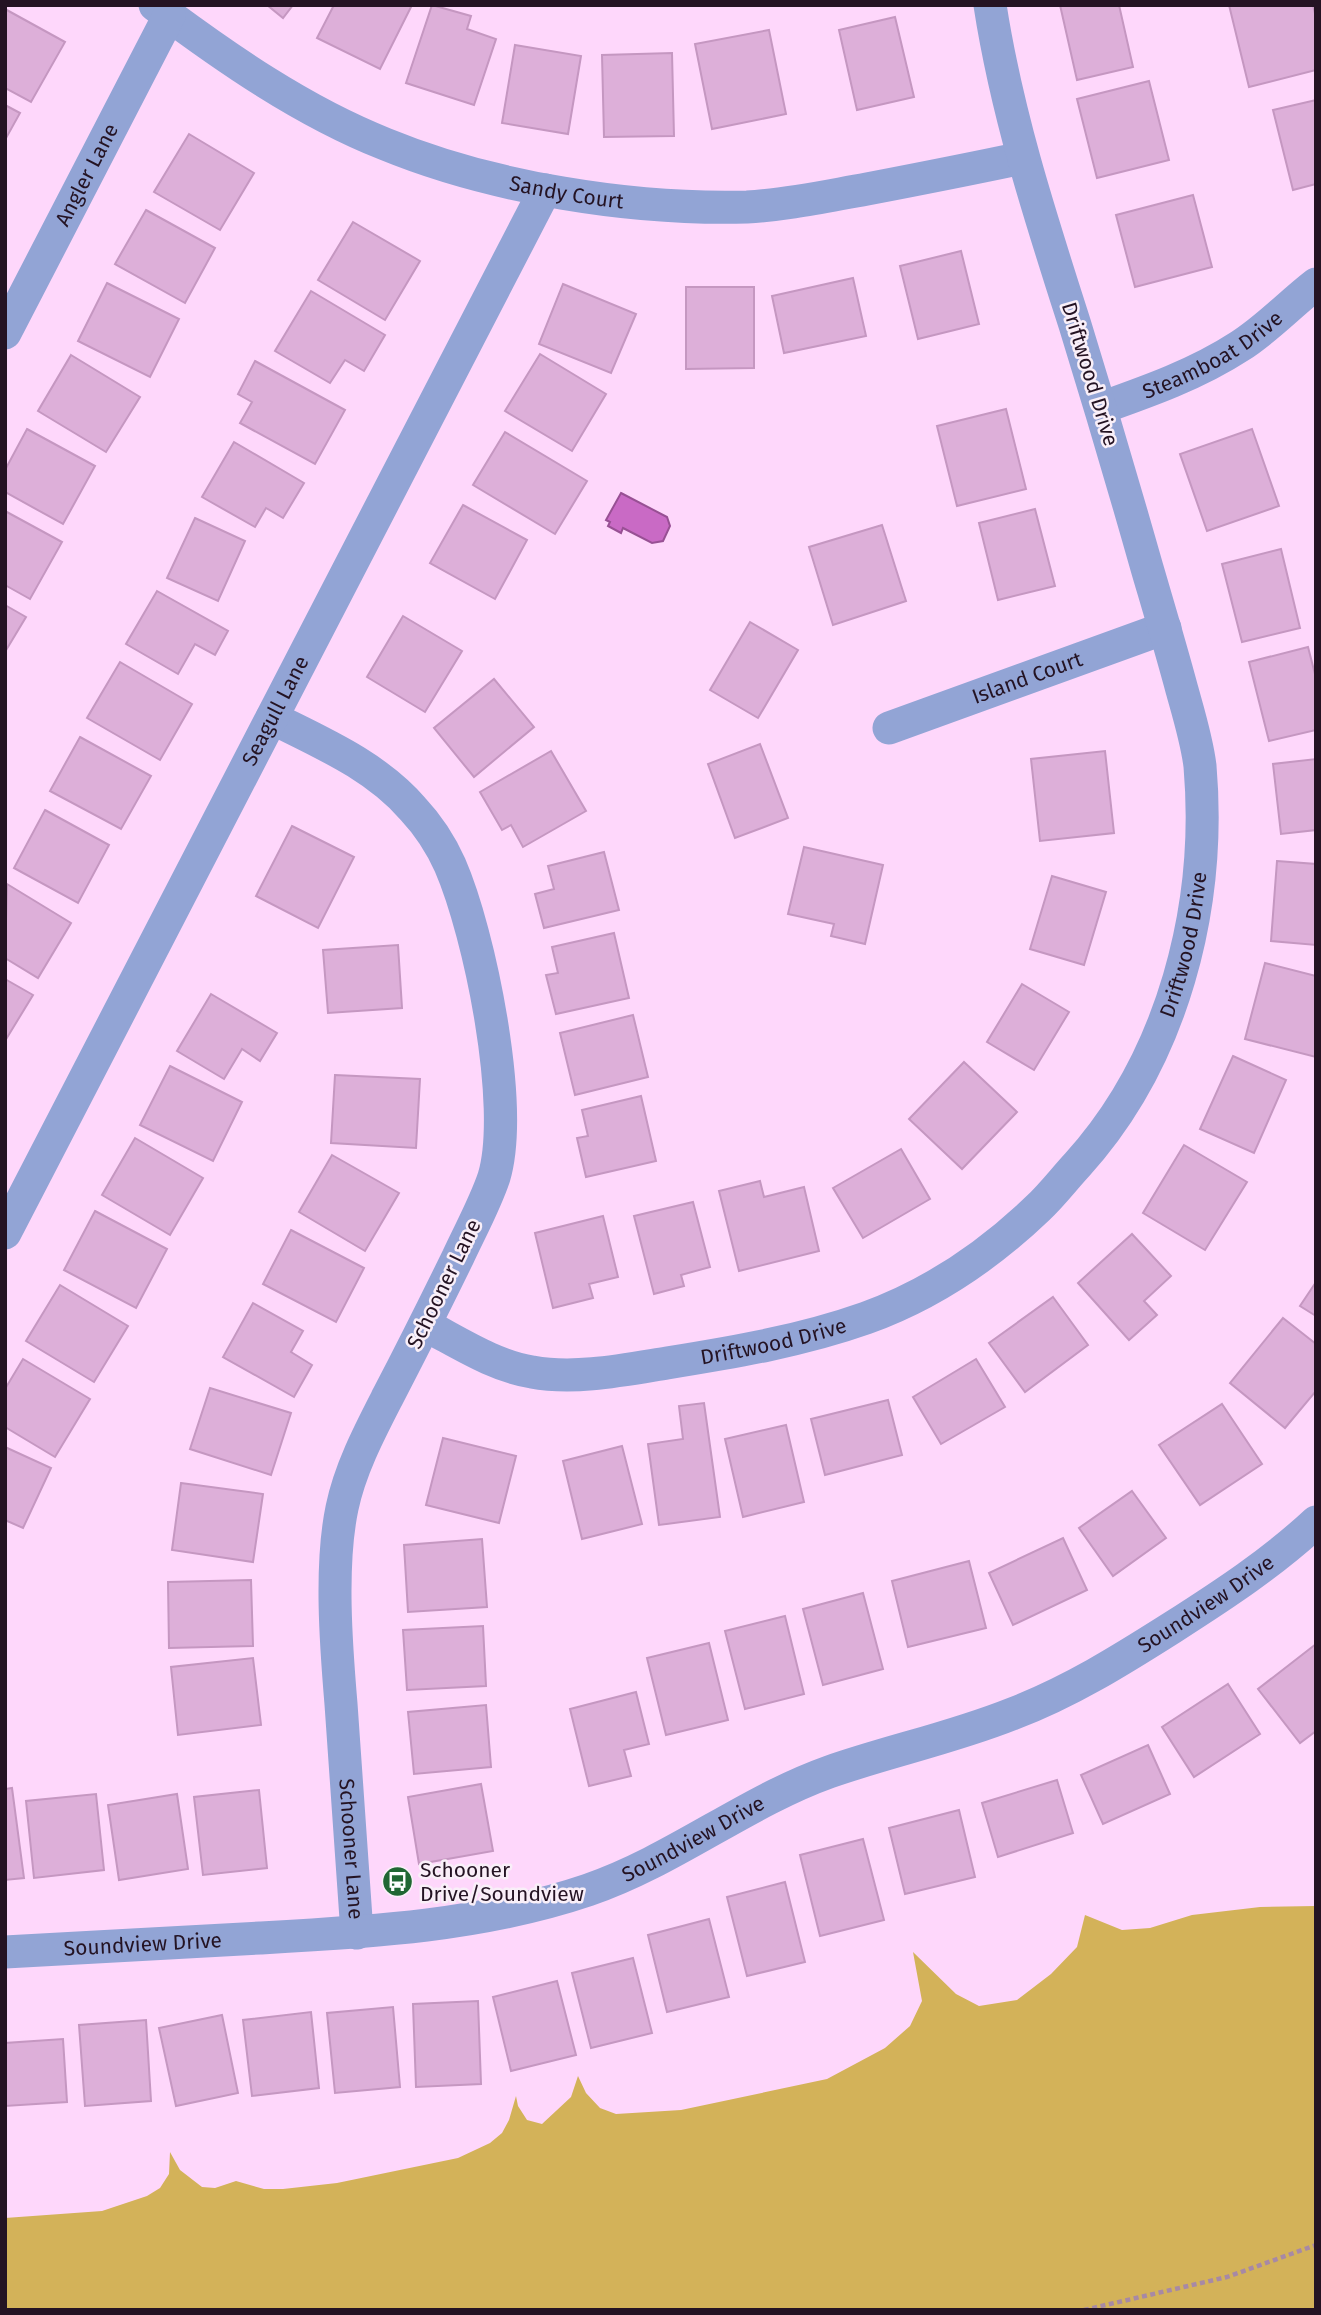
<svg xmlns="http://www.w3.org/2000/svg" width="1321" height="2315" font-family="'Fira Sans',sans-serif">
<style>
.green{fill:#d3b259}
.water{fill:#c96ac5;stroke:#985094;stroke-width:2}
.building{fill:#ddafd9;stroke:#c597c1;stroke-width:2}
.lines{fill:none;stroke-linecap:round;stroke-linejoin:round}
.path{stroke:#a789a5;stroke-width:4.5;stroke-dasharray:5 3.5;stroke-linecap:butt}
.street{stroke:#92a4d5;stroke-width:33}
.labels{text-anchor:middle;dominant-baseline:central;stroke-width:5;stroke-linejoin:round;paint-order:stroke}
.street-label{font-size:21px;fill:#241323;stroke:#f9eff8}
.poi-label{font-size:21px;fill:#241323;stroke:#f9eff8;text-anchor:start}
</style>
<rect width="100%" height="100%" fill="#fed7fb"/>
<path class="green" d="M1316,1906v404h-1311v-92l97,-7 45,-15 13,-8 9,-14 1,-22 10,18 22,17 13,1 21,-7 28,8h19l54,-6 121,-25 32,-15 12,-10 7,-13 7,-24 2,10 9,14 15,4 29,-27 7,-21 8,17 14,15 16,6 65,-4 146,-31 58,-31 25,-22 12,-25 -9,-49 43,42 23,12 38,-6 34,-26 26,-27 8,-32 37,15 28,-2 42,-13 68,-8z"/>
<path class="water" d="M621,493l46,24 3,9 -7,15 -11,2 -29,-15 -2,5 -13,-7 2,-4 -4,-2z"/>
<g class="building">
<path d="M267,5h26l-10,13z"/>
<path d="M334,5h78l-32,64 -63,-31z"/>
<path d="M432,5l39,11 -4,13 29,10 -22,66 -68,-22z"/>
<path d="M1060,5h59l14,62 -56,13z"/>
<path d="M1229,5h84l3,13v52l-67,17z"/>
<path d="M5,9l60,33 -34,60 -26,-14z"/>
<path d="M895,17l19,80 -57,13 -18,-80z"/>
<path d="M769,30l17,84 -74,15 -17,-85z"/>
<path d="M515,45l66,11 -13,78 -66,-11z"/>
<path d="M672,53l2,83 -70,1 -2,-82z"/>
<path d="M1149,81l20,79 -72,18 -20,-79z"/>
<path d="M1316,100v84l-23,6 -20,-80z"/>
<path d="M5,105l15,8 -15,27z"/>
<path d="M189,134l65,39 -34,57 -66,-38z"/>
<path d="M1193,195l19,72 -77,20 -19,-72z"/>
<path d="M146,210l69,38 -30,55 -70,-39z"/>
<path d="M353,222l67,39 -35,59 -67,-40z"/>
<path d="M961,251l18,73 -61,15 -18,-73z"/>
<path d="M853,278l13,58 -82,17 -12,-57z"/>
<path d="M107,283l72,36 -29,58 -72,-36z"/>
<path d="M563,284l73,30 -25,59 -72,-29z"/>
<path d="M686,287h68v81l-68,1z"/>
<path d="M311,291l74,44 -21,36 -19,-11 -15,23 -55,-32z"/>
<path d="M540,354l66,40 -34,57 -67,-40z"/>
<path d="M71,355l69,42 -34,55 -68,-41z"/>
<path d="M255,361l90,49 -30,54 -75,-41 12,-21 -14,-8z"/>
<path d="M1006,409l20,80 -69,17 -20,-80z"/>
<path d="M27,429l68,37 -32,58 -58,-32v-22z"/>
<path d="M1252,429l27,77 -72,25 -27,-77z"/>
<path d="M505,432l82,49 -32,53 -82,-49z"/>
<path d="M234,442l70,41 -21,35 -17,-10 -11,19 -53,-30z"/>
<path d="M463,505l64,35 -32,59 -65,-36z"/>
<path d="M1035,509l20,77 -57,14 -19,-77z"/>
<path d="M5,511l57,31 -32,57 -25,-14z"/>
<path d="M195,518l50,23 -27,60 -51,-23z"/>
<path d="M882,525l24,76 -73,24 -24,-78z"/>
<path d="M1281,549l19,79 -58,14 -20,-78z"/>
<path d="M157,591l71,40 -13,24 -20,-11 -17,30 -52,-30z"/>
<path d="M5,605l21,12 -21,35z"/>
<path d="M403,616l59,35 -37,61 -58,-35z"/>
<path d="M750,622l48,28 -40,68 -48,-28z"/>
<path d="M1308,647l8,31v52l-47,11 -20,-79z"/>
<path d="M120,662l72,42 -32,56 -73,-42z"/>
<path d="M494,679l40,48 -60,50 -40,-49z"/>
<path d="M80,737l71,39 -30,53 -71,-38z"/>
<path d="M760,744l28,74 -53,20 -27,-74z"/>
<path d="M551,751l35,60 -63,36 -12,-22 -9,5 -22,-38z"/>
<path d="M1105,751l9,82 -74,8 -9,-82z"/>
<path d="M1316,759v71l-35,4 -8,-70z"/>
<path d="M45,810l64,35 -31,58 -64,-35z"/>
<path d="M292,826l62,31 -36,71 -62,-32z"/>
<path d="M804,847l79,18 -18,79 -34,-8 3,-12 -46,-10z"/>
<path d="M604,852l15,58 -75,18 -9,-34 19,-5 -6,-23z"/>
<path d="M1277,861l39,3v81l-45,-4z"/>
<path d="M1052,876l54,16 -22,73 -54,-16z"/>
<path d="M7,884l64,39 -33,55 -33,-20z"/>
<path d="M614,933l15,65 -73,16 -10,-39 12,-2 -6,-26z"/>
<path d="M398,945l4,63 -74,5 -5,-63z"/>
<path d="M1265,963l51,13v81l-71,-18z"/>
<path d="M5,979l28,16 -28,46z"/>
<path d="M1022,984l47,28 -35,58 -47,-28z"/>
<path d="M211,994l66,39 -17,28 -18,-12 -18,30 -47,-28z"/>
<path d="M633,1015l15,62 -73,18 -15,-62z"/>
<path d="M1233,1056l53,24 -32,73 -54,-24z"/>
<path d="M964,1062l53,50 -55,57 -53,-50z"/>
<path d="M170,1066l72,36 -29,59 -73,-36z"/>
<path d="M335,1075l85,4 -4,69 -85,-5z"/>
<path d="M641,1096l15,65 -70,16 -9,-39 11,-2 -6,-26z"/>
<path d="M135,1138l68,40 -33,57 -68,-40z"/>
<path d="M1184,1145l63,37 -42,68 -62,-37z"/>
<path d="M901,1149l29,50 -67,39 -30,-50z"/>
<path d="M332,1155l67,38 -34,58 -66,-39z"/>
<path d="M760,1181l4,16 40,-10 15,64 -80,20 -20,-80z"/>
<path d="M693,1202l17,65 -29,8 3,11 -30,8 -20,-78z"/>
<path d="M95,1211l72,38 -31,59 -72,-38z"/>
<path d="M603,1216l15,61 -29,7 4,14 -40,10 -18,-75z"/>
<path d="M291,1230l73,38 -28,54 -73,-38z"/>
<path d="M1132,1234l39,42 -27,25 13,14 -28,25 -51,-57z"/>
<path d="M1316,1282v34l-16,-10z"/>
<path d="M60,1285l68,41 -34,56 -68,-41z"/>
<path d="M1053,1297l35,48 -63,47 -36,-49z"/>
<path d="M253,1303l50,28 -12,21 21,13 -18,32 -71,-40z"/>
<path d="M1283,1318l33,26v47l-31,37 -55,-45z"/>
<path d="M23,1359l67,40 -35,58 -50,-30v-38z"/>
<path d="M976,1359l29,48 -64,37 -28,-47z"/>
<path d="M210,1388l81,25 -20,62 -81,-26z"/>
<path d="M888,1400l14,55 -77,20 -14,-56z"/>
<path d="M704,1403l16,114 -61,8 -11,-81 35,-5 -4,-33z"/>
<path d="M1222,1404l40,60 -62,41 -41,-60z"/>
<path d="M786,1425l18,77 -61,15 -18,-78z"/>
<path d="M443,1438l73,18 -17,67 -73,-18z"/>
<path d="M622,1446l20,78 -60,15 -19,-78z"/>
<path d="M5,1447l46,21 -28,60 -18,-8z"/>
<path d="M181,1483l82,11 -10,68 -81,-12z"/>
<path d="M1132,1491l34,47 -53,38 -34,-48z"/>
<path d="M1063,1538l24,52 -74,35 -24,-52z"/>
<path d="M482,1539l5,68 -79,5 -4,-67z"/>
<path d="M969,1561l17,67 -78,19 -16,-66z"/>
<path d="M251,1580l2,66 -84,2 -1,-66z"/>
<path d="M863,1593l20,76 -60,16 -20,-76z"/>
<path d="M785,1616l19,78 -59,15 -20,-78z"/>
<path d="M483,1626l3,60 -79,4 -4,-60z"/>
<path d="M709,1643l19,77 -62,15 -19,-77z"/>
<path d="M1316,1644v87l-16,12 -42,-54z"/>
<path d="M253,1658l8,67 -83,10 -7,-68z"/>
<path d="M1228,1684l32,50 -66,43 -32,-50z"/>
<path d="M636,1692l13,52 -25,6 7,26 -42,10 -19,-77z"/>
<path d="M486,1705l5,62 -77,7 -6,-62z"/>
<path d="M1148,1745l22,49 -67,30 -22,-49z"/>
<path d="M1057,1780l16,53 -75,24 -16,-54z"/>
<path d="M481,1784l12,67 -74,13 -11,-67z"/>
<path d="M12,1788l12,90 -19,2v-91z"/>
<path d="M259,1790l8,78 -64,7 -9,-78z"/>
<path d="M96,1794l8,76 -70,8 -8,-77z"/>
<path d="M177,1794l11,75 -69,11 -11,-75z"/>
<path d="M959,1810l16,67 -70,17 -16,-66z"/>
<path d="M863,1839l21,81 -64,16 -20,-81z"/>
<path d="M785,1882l20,80 -58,14 -20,-79z"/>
<path d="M709,1919l20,78 -62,15 -19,-77z"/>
<path d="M633,1958l19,75 -61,15 -19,-75z"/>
<path d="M557,1981l19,74 -65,16 -18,-74z"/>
<path d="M478,2001l3,83 -65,3 -3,-83z"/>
<path d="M393,2007l7,80 -65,6 -8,-80z"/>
<path d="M311,2012l8,76 -67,8 -9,-76z"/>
<path d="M222,2015l16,78 -62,13 -17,-78z"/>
<path d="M146,2020l5,81 -66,5 -6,-81z"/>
<path d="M63,2039l4,63 -62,4v-63z"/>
</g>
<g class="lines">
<path class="path" d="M1084,2310l143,-33 89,-32"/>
<g class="street">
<path id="s1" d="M155,5c71,53 147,106 230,139 107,44 246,66 362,63 40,-2 80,-11 120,-18 52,-10 103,-20 155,-31"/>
<path id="s2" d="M5,333l164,-317"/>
<path id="s3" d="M1101,408c48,-17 96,-34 139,-62 27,-17 50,-42 76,-62"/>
<path id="s4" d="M272,718c50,25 104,48 141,91 15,16 28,36 37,56 30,69 65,241 44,312 -9,27 -24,54 -36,80 -23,47 -46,93 -70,139 -18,35 -38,73 -46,112 -12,57 -6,137 -1,196 5,76 11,152 16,229"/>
<path id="s5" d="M889,728l276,-100"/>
<path id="s6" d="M5,1233l540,-1043"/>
<path id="s7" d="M425,1325c33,17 69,41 107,47 43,8 92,-2 135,-9 68,-11 134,-22 199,-45 64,-23 123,-63 172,-110 14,-13 26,-29 39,-43 96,-106 135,-258 123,-399 -3,-25 -11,-51 -18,-76 -11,-41 -23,-81 -35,-122 -23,-81 -47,-162 -72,-243 -34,-106 -68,-210 -85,-320"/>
<path id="s8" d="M5,1952c85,-5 170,-9 255,-14 110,-6 222,-12 328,-48 85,-29 157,-88 241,-118 60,-21 123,-34 183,-58 58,-22 109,-54 161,-87 50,-32 99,-64 143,-105"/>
</g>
</g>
<defs>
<symbol id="bus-disc" viewBox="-11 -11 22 22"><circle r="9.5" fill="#206733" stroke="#f9eff8"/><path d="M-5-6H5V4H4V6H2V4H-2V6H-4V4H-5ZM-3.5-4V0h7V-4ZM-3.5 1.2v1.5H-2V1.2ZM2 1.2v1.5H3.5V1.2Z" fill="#fff"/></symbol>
</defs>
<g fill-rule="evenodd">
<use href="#bus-disc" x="380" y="1864" width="35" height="35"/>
</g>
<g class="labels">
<g class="street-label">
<text stroke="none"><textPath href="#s2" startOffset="178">Angler Lane</textPath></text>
<text stroke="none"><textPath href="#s1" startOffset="458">Sandy Court</textPath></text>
<text stroke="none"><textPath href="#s3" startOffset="124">Steamboat Drive</textPath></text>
<text transform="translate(1090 374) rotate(73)">Driftwood Drive</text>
<text stroke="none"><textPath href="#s5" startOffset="147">Island Court</textPath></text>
<text stroke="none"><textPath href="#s6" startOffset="588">Seagull Lane</textPath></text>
<text stroke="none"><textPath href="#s7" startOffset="970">Driftwood Drive</textPath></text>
<text transform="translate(444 1284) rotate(-64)">Schooner Lane</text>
<text stroke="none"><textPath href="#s7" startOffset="362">Driftwood Drive</textPath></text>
<text stroke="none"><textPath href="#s8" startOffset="1272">Soundview Drive</textPath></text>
<text stroke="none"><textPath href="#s8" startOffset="705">Soundview Drive</textPath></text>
<text stroke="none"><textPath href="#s4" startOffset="1262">Schooner Lane</textPath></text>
<text stroke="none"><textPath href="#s8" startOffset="138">Soundview Drive</textPath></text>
</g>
<g class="poi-label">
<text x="420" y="1870">Schooner<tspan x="420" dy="24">Drive/Soundview</tspan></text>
</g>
</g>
<rect width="1321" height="2315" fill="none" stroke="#241323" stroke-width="14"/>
</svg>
